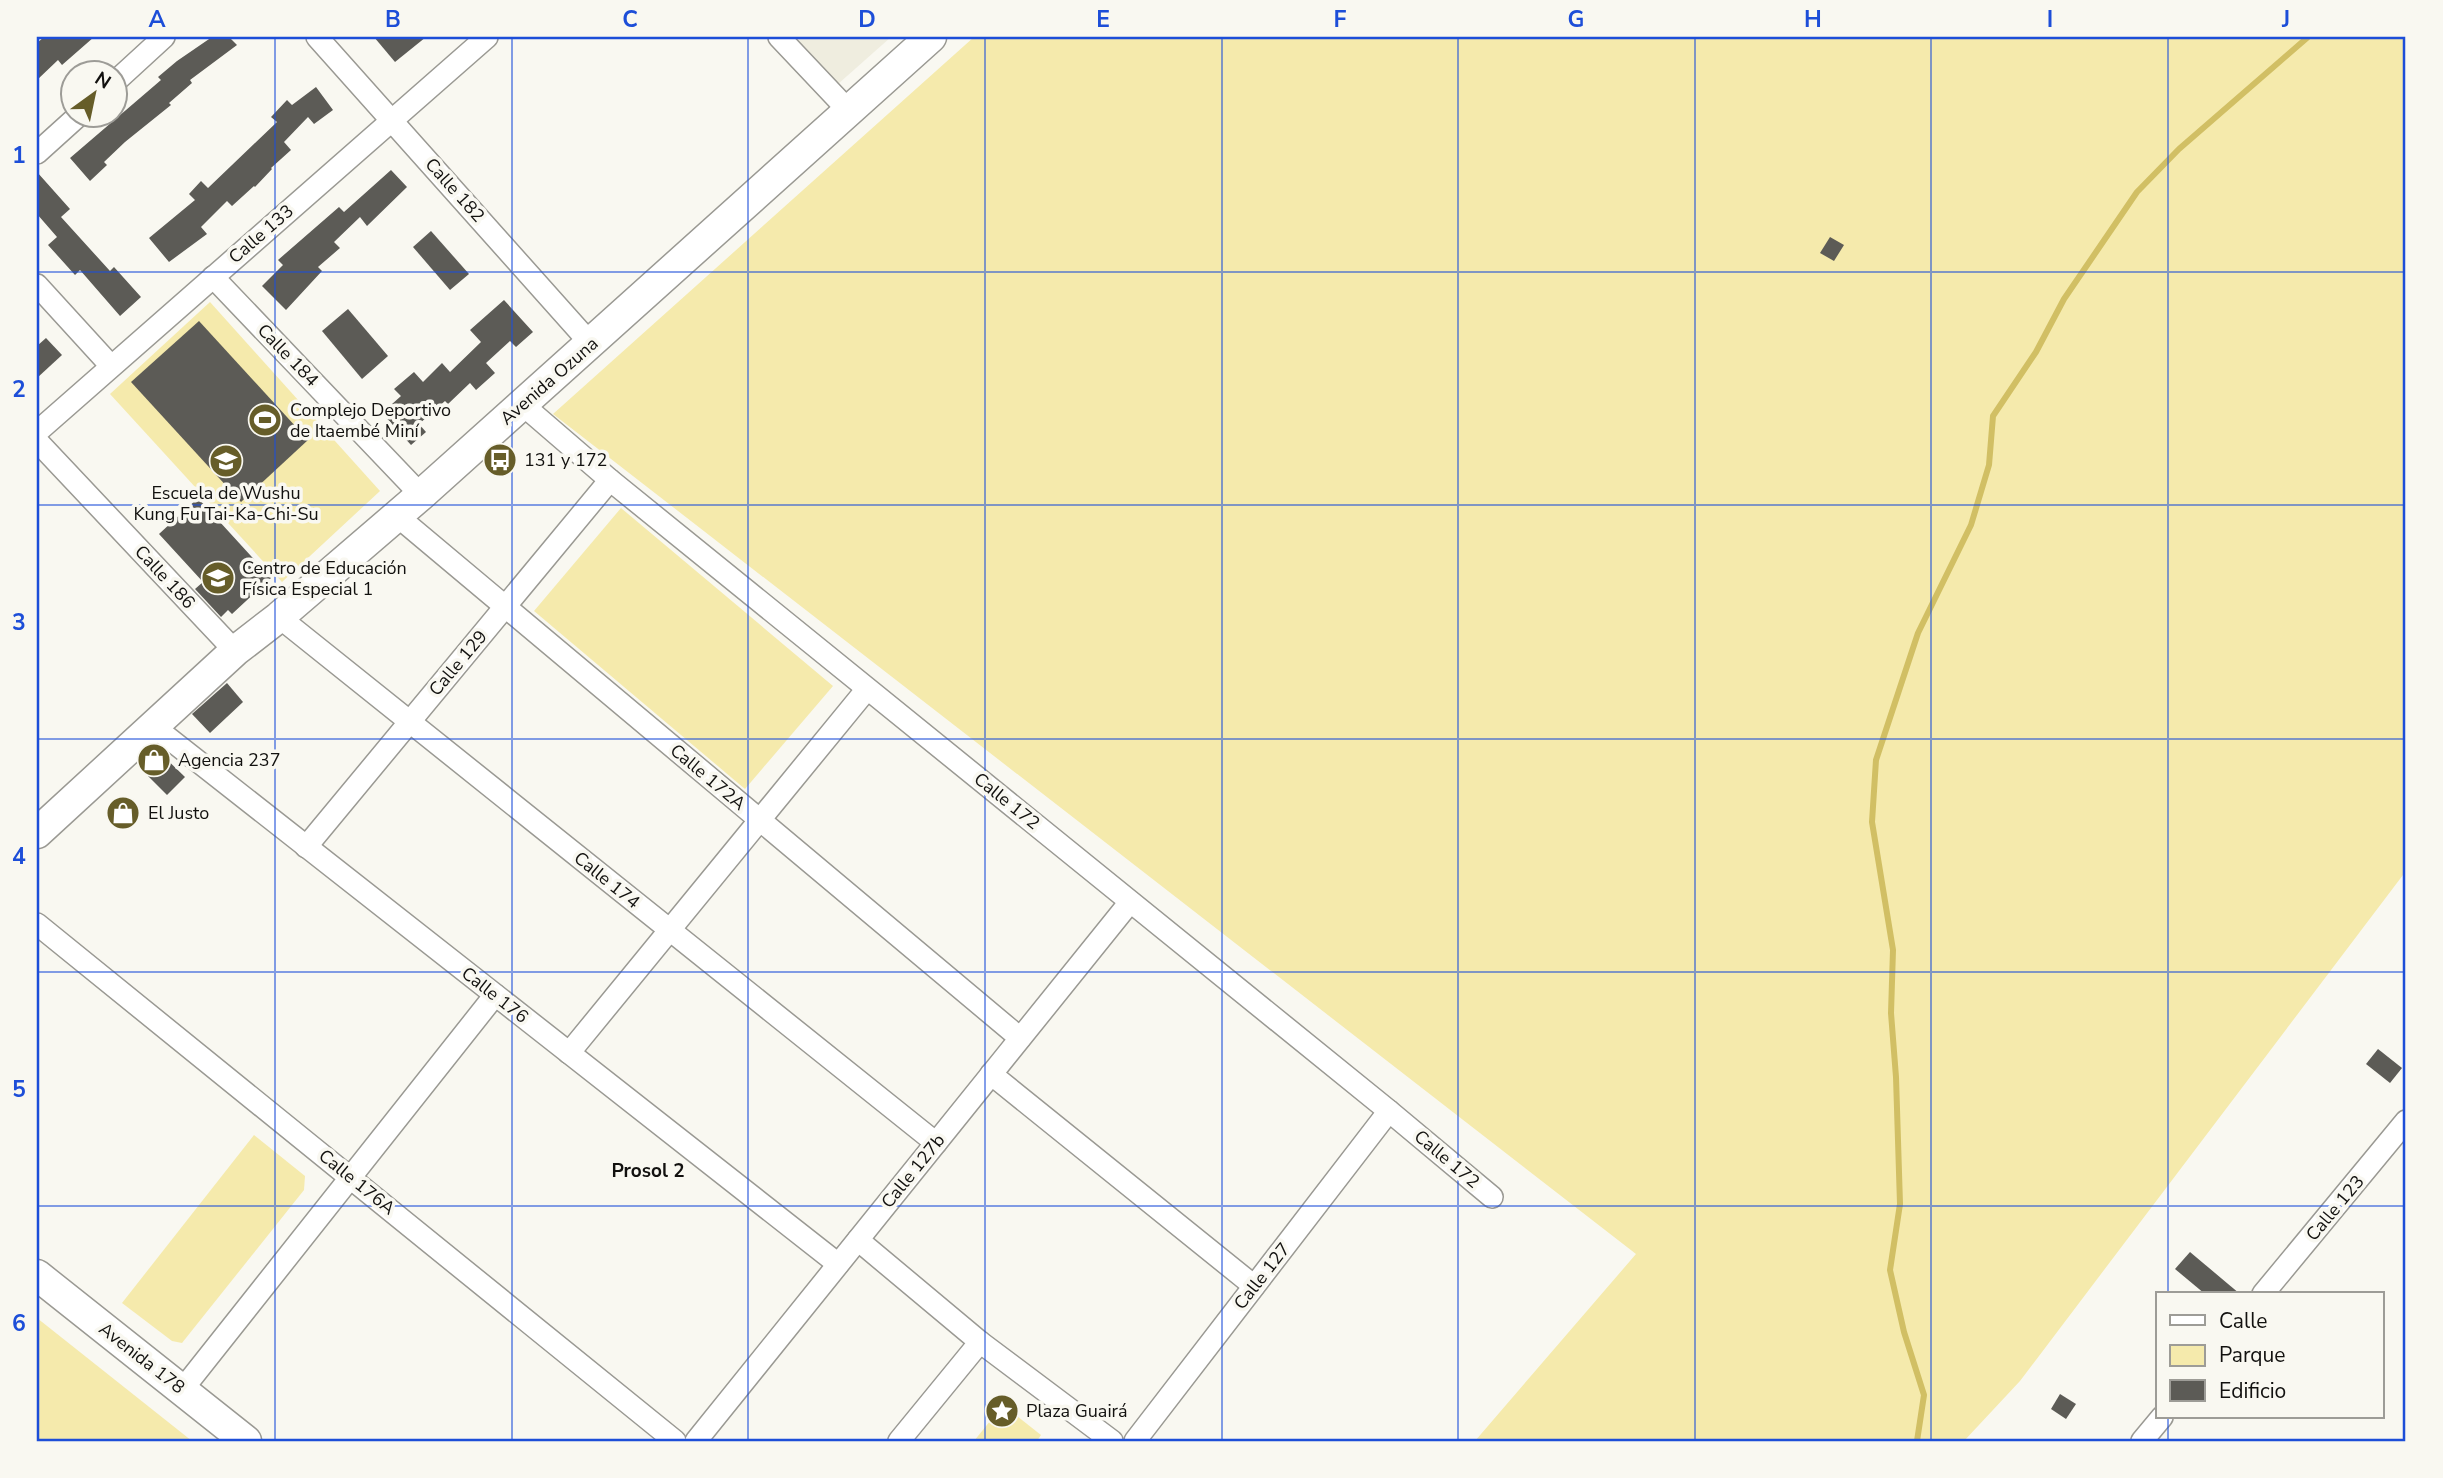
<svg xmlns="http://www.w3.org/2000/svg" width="2443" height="1478" font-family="'Nunito Sans',sans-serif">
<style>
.built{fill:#efeddf}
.green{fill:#f5eaac}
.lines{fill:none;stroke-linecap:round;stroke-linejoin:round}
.stream{stroke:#d1bf64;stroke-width:6}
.building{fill:#5c5b56}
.street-casing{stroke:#9a9993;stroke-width:24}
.secondary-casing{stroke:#9a9993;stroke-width:33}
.street{stroke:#fff;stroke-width:21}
.secondary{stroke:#fff;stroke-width:30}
.grid{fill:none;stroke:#1d4ed8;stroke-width:2;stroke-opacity:0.55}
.labels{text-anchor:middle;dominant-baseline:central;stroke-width:7;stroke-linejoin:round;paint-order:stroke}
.street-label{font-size:18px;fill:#12110f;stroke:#f9f8f1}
.poi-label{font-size:18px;fill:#12110f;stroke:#f9f8f1;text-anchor:start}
.neighbourhood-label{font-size:19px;font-weight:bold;fill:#12110f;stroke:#f9f8f1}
.neatline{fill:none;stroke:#1d4ed8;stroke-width:2.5}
.grid-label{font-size:23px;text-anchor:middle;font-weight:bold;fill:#1d4ed8}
</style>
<rect width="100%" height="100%" fill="#f9f8f1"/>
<path class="built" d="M795,37h96l-53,47z"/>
<g class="green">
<path d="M974,37h1432v834l-386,510 -56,60h-489l161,-187 -1083,-840z"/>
<path d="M210,302l170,189 -98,91 -172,-188z"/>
<path d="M621,508l212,178 -88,103 -211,-178z"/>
<path d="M254,1135l51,41 -1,14 -122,153 -10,-2 -50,-38z"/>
<path d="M37,1318l155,123h-155z"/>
<path d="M1003,1405l38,30 -4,6h-63z"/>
</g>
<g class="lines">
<path class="stream" d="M1917,1441l7,-46 -20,-63 -14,-62 10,-66 -4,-127 -5,-64 2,-63 -21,-128 4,-62 42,-127 53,-108 18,-60 4,-49 43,-64 28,-53 73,-107 42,-43 129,-112"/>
</g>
<g class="building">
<path d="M44,37h50l-32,28 -4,-5 -21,20v-37z"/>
<path d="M212,37h17l8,8 -47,35 2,3 -23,20 2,2 -46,37 -21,20 3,3 -17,16 -20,-23 91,-78 -3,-3 19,-16z"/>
<path d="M374,37h52l-31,25z"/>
<path d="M316,87l17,23 -19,14 -6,-7 -24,25 7,8 -20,18 1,1 -17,18 -1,-1 -22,20 -5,-5 -26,26 6,7 -38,28 -20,-24 46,-38 -6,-6 12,-13 7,7 69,-66 -6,-5 16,-17 5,5z"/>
<path d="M391,170l16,17 -40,39 -7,-9 -26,25 6,6 -22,19 4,4 -36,39 -24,-24 21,-21 -5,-5 61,-53 5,5z"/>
<path d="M37,172l33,37 -9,8 49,54 4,-4 27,30 -21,19 -40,-46 -5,5 -27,-30 9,-8 -20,-23z"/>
<path d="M431,231l38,43 -19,16 -37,-43z"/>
<path d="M1830,237l14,8 -10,16 -14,-8z"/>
<path d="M504,300l29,32 -17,15 -6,-6 -24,22 9,10 -19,17 -6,-7 -22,21 -3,-3 -26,23 7,8 -15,13 -29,-32 19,-17 -7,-7 20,-17 9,10 19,-19 8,9 31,-30 -11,-12z"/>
<path d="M348,309l40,47 -26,23 -40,-48z"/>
<path d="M199,321l109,119 -67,62 -110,-120z"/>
<path d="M46,338l16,17 -25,23v-32z"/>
<path d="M198,498l73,80 -39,36 -4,-4 -7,7 -26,-28 8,-7 -44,-48z"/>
<path d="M227,683l16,19 -33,31 -18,-19z"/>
<path d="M155,748l30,29 -18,18 -29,-29z"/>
<path d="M2378,1049l24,19 -12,15 -24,-19z"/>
<path d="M2190,1252l50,42h-35l-30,-25z"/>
<path d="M2060,1394l16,10 -10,15 -15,-10z"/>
</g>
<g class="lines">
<defs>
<g id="street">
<path d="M317,37l274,307"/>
<path d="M779,37l69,73"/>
<path d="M116,81l48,-44"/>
<path d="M37,153l41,-37"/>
<path d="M213,277l208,218"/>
<path d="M37,285l74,81"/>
<path d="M523,405l87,75 779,631 103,86"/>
<path d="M37,432l450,-395"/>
<path d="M37,441l198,210"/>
<path d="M396,515l624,523"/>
<path d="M279,617l657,526"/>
<path d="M153,726l685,538"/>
<path d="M306,847l304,-367"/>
<path d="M37,924l638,517"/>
<path d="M569,1053l298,-364"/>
<path d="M991,1074l263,212"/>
<path d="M858,1240l122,102 132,99"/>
<path d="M2263,1294l143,-173"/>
<path d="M182,1390l313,-395"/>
<path d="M696,1441l434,-539"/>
<path d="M899,1441l81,-99"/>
<path d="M1135,1441l254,-330"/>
<path d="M2142,1441l20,-24"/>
</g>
<g id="secondary">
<path d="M37,833l198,-182 44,-34 142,-122 510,-458"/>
<path d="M37,1275l209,166"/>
</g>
</defs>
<use href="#street" class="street-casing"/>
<use href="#secondary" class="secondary-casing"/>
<use href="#street" class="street"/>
<use href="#secondary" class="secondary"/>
</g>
<path class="grid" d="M275,37v1404M512,37v1404M748,37v1404M985,37v1404M1222,37v1404M1458,37v1404M1695,37v1404M1931,37v1404M2168,37v1257M37,272h2369M37,505h2369M37,739h2369M37,972h2369M37,1206h2369M2168,1417v24"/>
<defs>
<symbol id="stadium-disc" viewBox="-11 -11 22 22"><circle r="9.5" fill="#665d29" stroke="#f9f8f1"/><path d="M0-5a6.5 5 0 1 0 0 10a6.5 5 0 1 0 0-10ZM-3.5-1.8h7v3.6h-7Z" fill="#fff"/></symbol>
<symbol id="bus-disc" viewBox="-11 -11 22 22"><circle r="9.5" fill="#665d29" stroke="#f9f8f1"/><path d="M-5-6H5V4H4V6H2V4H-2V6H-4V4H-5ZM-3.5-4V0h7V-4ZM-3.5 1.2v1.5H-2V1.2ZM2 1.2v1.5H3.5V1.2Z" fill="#fff"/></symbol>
<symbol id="school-disc" viewBox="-11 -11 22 22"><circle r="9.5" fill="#665d29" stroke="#f9f8f1"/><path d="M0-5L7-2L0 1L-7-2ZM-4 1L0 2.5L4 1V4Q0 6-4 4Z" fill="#fff"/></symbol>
<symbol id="shop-disc" viewBox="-11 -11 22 22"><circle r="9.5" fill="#665d29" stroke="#f9f8f1"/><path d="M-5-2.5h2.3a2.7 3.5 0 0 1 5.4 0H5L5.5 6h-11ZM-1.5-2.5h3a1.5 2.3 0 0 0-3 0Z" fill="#fff"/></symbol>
<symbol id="sight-disc" viewBox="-11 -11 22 22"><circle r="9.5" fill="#665d29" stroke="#f9f8f1"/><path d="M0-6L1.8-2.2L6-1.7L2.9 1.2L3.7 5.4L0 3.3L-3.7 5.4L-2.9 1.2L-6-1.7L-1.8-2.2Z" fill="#fff"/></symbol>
</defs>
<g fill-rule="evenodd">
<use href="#stadium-disc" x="246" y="401" width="38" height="38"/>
<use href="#bus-disc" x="481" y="441" width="38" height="38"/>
<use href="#school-disc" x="207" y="442" width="38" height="38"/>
<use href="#school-disc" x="199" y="559" width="38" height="38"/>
<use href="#shop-disc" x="135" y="741" width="38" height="38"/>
<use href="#shop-disc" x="104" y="794" width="38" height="38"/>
<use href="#sight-disc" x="983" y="1392" width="38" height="38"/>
</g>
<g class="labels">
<g class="street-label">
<text transform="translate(455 190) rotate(48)">Calle 182</text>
<text transform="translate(261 234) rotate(-41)">Calle 133</text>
<text transform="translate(288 355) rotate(46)">Calle 184</text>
<text transform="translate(549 381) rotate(-41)">Avenida Ozuna</text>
<text transform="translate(165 577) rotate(47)">Calle 186</text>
<text transform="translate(458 663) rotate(-50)">Calle 129</text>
<text transform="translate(708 777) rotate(40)">Calle 172A</text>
<text transform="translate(1007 801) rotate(39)">Calle 172</text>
<text transform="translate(607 880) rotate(39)">Calle 174</text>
<text transform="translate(495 995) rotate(38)">Calle 176</text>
<text transform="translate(1447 1159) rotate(40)">Calle 172</text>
<text transform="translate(913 1171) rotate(-51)">Calle 127b</text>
<text transform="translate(357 1182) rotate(39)">Calle 176A</text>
<text transform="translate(2335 1208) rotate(-50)">Calle 123</text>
<text transform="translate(1262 1276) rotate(-52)">Calle 127</text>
<text transform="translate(142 1358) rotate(38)">Avenida 178</text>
</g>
<g class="poi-label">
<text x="290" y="410">Complejo Deportivo<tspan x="290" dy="21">de Itaembé Miní</tspan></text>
<text x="524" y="460">131 y 172</text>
<text x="226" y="493" text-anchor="middle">Escuela de Wushu<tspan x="226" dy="21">Kung Fu Tai-Ka-Chi-Su</tspan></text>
<text x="242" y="568">Centro de Educación<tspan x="242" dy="21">Física Especial 1</tspan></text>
<text x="178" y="760">Agencia 237</text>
<text x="148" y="813">El Justo</text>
<text x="1026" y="1411">Plaza Guairá</text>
</g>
<g class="neighbourhood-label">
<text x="648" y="1171">Prosol 2</text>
</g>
</g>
<rect width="2443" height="1478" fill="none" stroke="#f9f8f1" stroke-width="77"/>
<rect x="2156" y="1292" width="228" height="126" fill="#f9f8f1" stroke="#9d9c97" stroke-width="2"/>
<rect x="2170" y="1315" width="35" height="10" fill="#ffffff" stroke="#9d9c97" stroke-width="2"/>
<text x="2219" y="1328" font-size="21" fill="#12110f">Calle</text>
<rect x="2170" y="1345" width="35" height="21" fill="#f5eaac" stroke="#9d9c97" stroke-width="2"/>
<text x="2219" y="1362" font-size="21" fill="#12110f">Parque</text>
<rect x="2170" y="1380" width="35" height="21" fill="#5c5b56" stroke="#9d9c97" stroke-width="2"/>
<text x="2219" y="1398" font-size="21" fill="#12110f">Edificio</text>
<g transform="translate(94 94) rotate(33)"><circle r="33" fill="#f9f8f1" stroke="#9d9c97" stroke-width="2"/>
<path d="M0-5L12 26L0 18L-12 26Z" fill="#665d29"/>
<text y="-10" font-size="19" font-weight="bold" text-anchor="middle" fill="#12110f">N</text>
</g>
<rect x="38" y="38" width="2366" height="1402" class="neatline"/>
<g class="grid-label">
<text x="157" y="27">A</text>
<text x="393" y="27">B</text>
<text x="630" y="27">C</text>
<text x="867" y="27">D</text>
<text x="1103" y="27">E</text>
<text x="1340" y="27">F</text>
<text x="1576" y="27">G</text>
<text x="1813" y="27">H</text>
<text x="2050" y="27">I</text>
<text x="2286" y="27">J</text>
<text x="19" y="163">1</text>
<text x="19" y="397">2</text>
<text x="19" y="630">3</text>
<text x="19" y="864">4</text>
<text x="19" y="1097">5</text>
<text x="19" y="1331">6</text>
</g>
</svg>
